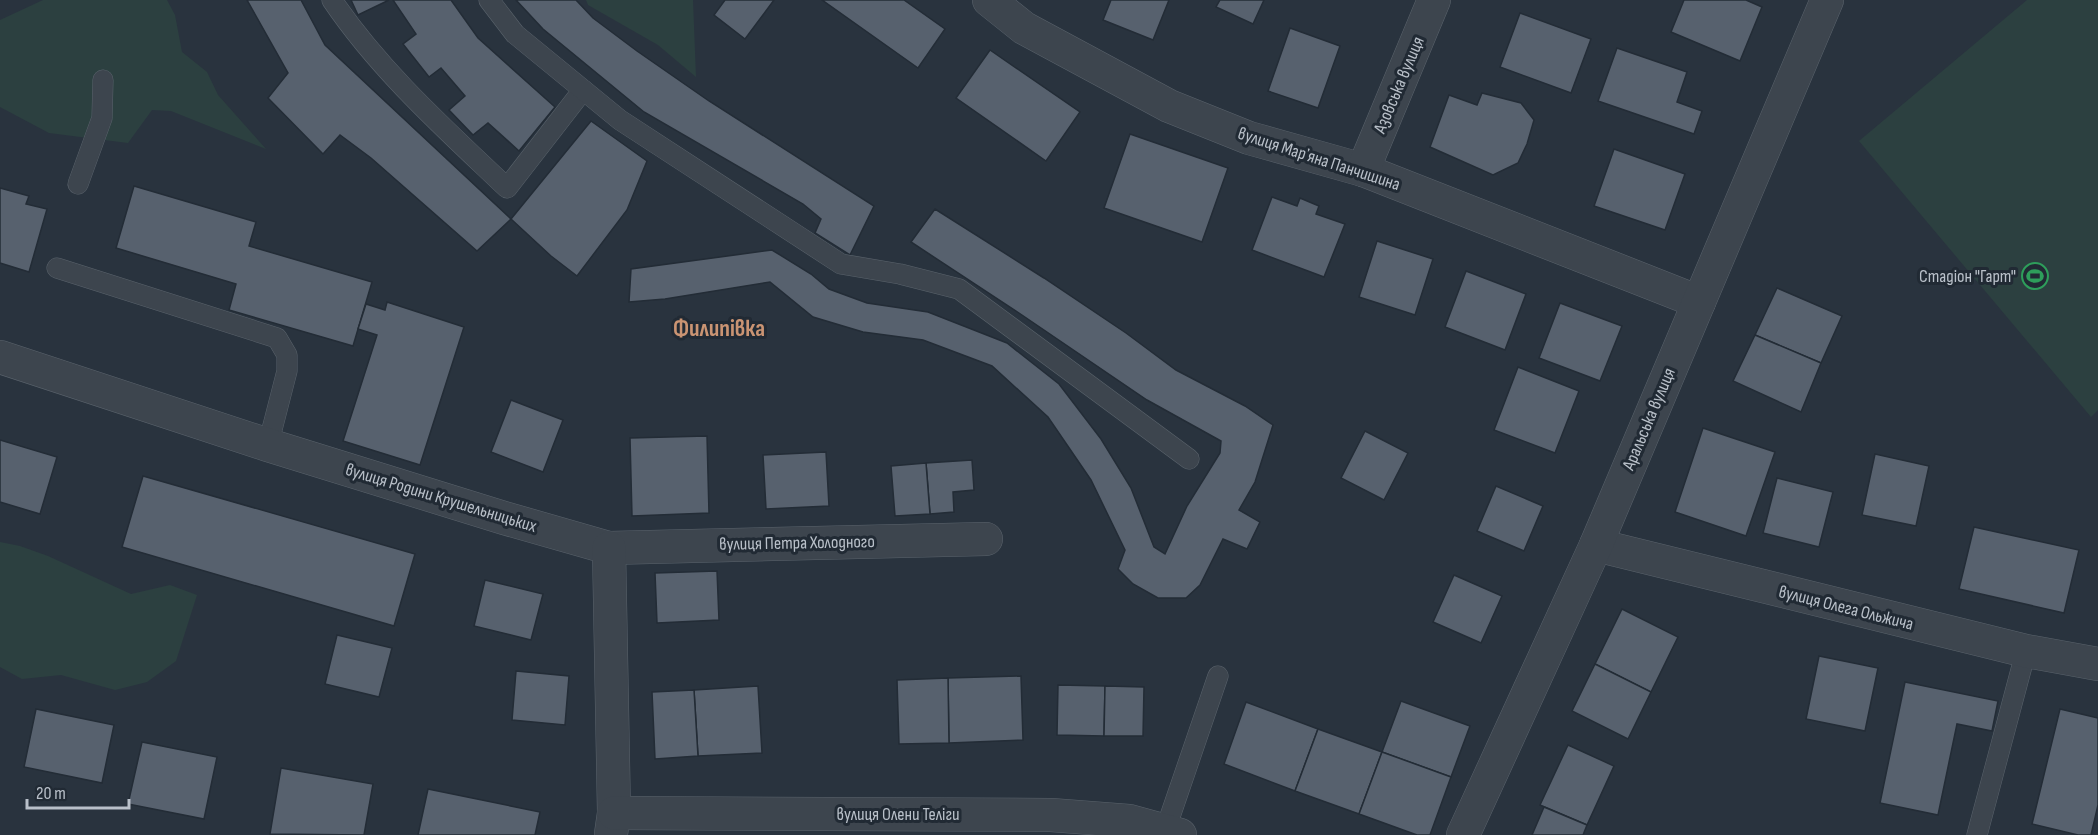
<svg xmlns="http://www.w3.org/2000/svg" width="2098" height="835" font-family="'Sofia Sans Condensed',sans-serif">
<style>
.green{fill:#2c4040}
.building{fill:#57616e;stroke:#232c36;stroke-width:1.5}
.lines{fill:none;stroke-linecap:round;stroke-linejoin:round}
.lane-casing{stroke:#5a636c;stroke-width:21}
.street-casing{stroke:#5a636c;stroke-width:34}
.lane{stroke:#3d454e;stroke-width:20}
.street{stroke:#3d454e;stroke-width:33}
.labels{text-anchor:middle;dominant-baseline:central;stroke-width:6;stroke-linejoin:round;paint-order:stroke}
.street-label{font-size:18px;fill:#b9c0c9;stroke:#212a34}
.poi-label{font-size:18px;fill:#b9c0c9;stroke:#212a34;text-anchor:end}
.district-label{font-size:24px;font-weight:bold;fill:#ca9473;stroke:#212a34}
</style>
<rect width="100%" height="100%" fill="#29333e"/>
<g class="green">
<path d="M43,0h124l8,15 7,37 25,20 11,23 48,54 -95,-38 -19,-1 -24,33 -79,-10 -49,-26v-87z"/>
<path d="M586,0h107l3,77 -38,-32 -70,-40z"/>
<path d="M2027,0h71v410l-7,7 -232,-276z"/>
<path d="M0,542l20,4 28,10 83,38 39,-9 27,10 -21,66 -29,21 -32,8 -54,-15 -39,4 -22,-12z"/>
</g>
<g class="building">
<path d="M247,0h54l24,45 186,174 -34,32 -106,-93 -31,-23 -17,19 -55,-56 20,-25z"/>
<path d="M351,0h38l-31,15z"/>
<path d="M393,0h58l27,38 77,69 -36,44 -31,-28 -15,12 -24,-25 16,-14 -24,-28 -12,9 -26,-33 13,-10z"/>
<path d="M516,0h60l17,18 44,33 72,50 165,105 -24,49 -35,-22 6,-14 -18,-15 -159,-92 -101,-83z"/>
<path d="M725,0h49l-29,39 -31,-24z"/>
<path d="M822,0h82l41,29 -27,39z"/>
<path d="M1111,0h58l-16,40 -50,-20z"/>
<path d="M1220,0h44l-11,24 -37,-17z"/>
<path d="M1684,0h62l16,7 -22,54 -69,-29z"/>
<path d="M1520,13l71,26 -20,54 -71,-26z"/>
<path d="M1290,28l50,18 -22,62 -50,-17z"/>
<path d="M1617,48l70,24 -10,30 25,9 -8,23 -96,-33z"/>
<path d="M990,50l90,62 -34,49 -90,-63z"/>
<path d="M1482,93l39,10 13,17 -7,24 -9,19 -25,12 -63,-28 19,-52 28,10z"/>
<path d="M591,121l56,40 -20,49 -50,66 -26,-20 -40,-37z"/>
<path d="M1130,134l98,34 -26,74 -98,-34z"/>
<path d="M1614,149l71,25 -20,56 -71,-24z"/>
<path d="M134,186l122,36 -7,24 123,36 -19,64 -124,-36 7,-26 -120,-36z"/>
<path d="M0,188l29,8 -3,8 21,5 -18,63 -29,-9z"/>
<path d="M1272,197l25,9 3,-8 19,8 -3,8 29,10 -21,53 -72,-27z"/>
<path d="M935,209l109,69 82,55 50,37 69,36 28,19 -18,57 -16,28 21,12 -13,27 -24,-10 -23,46 -14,13h-28l-25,-14 -15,-15 7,-19 -34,-70 -43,-63 -56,-51 -69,-26 -60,-8 -50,-15 -43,-35 -105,17 -36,3 2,-33 141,-19 39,24 18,15 38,14 61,9 79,31 52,41 42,55 30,49 23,59 11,7 22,-48 33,-53 1,-12 -74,-41 -128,-87 -108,-71z"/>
<path d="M1377,241l56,18 -18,56 -56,-18z"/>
<path d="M1466,271l60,23 -21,56 -60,-23z"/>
<path d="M1777,288l65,28 -21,47 -66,-28z"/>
<path d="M387,302l77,25 -44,138 -77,-24 34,-106 -19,-6 8,-25 19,6z"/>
<path d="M1560,303l62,23 -22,55 -61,-23z"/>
<path d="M1755,335l66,28 -20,49 -68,-31z"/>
<path d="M1518,367l61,24 -24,62 -61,-23z"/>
<path d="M511,400l52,20 -20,52 -52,-20z"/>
<path d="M1703,428l72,24 -29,84 -71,-24z"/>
<path d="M1365,431l43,22 -24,47 -43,-22z"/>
<path d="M707,436l2,77 -77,3 -2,-78z"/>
<path d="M0,440l57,17 -17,57 -40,-12z"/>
<path d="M826,452l3,54 -63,3 -3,-54z"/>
<path d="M1875,454l54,12 -13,60 -54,-11z"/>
<path d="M972,460l2,30 -21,2 1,20 -24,2 -4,-51z"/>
<path d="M926,463l4,51 -35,2 -4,-50z"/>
<path d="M143,476l272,78 -21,72 -272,-79z"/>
<path d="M1777,478l56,14 -14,55 -56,-14z"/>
<path d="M1496,486l47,20 -19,45 -47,-20z"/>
<path d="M1974,527l105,23 -15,63 -105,-24z"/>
<path d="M717,571l2,49 -62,3 -2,-50z"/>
<path d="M1454,575l48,21 -21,47 -48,-21z"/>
<path d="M485,580l58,14 -12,46 -57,-14z"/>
<path d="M1622,609l56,28 -27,55 -56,-28z"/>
<path d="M337,635l55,13 -13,49 -54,-13z"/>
<path d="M1819,656l59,12 -13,63 -59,-12z"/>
<path d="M1595,664l56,28 -23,47 -56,-28z"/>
<path d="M516,671l53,5 -4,49 -53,-5z"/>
<path d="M1021,676l2,64 -74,3 -1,-65z"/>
<path d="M948,678l1,65 -50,1 -2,-64z"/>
<path d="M1905,682l93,19 -6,30 -35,-7 -19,91 -58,-12z"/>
<path d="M1058,685l47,1 -1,50 -47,-1z"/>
<path d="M758,686l4,67 -64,3 -4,-66z"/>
<path d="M1105,686l39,1 -1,49h-39z"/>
<path d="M694,690l4,66 -43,3 -3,-67z"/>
<path d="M1401,701l69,25 -19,51 -69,-25z"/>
<path d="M1246,702l72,27 -23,62 -71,-27z"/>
<path d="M36,709l78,16 -12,58 -78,-16z"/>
<path d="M2060,709l38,9v87l-7,30h-13l-46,-11z"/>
<path d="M1318,729l64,23 -23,62 -64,-23z"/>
<path d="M142,742l75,15 -13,62 -76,-15z"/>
<path d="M1568,745l46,21 -27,59 -47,-20z"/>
<path d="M1382,752l69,25 -21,58h-13l-58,-21z"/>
<path d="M281,768l92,16 -9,51 -94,-1z"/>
<path d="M428,789l112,23 -5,23h-117z"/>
<path d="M1544,807l43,18 -4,10h-51z"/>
</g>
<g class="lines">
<defs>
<g id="lane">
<path d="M332,0c48,71 113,129 175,188l76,-98"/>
<path d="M489,0l26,34 105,86 221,144 59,10 59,15 230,170"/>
<path d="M78,184l24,-66 1,-38"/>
<path d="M57,268l220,70 10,17v16l-19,74"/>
<path d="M1165,831l53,-155"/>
<path d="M1977,835l49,-184"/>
</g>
<g id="street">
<path d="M989,0l35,28 145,78 80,32 114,32 336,132"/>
<path d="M1363,170l71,-170"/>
<path d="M0,357l268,88 236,73 105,30 377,-9"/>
<path d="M1596,545l430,106 72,13"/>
<path d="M609,548l5,265 -3,21"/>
<path d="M614,813l437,2 78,6 51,14"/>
<path d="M1463,835l133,-290 231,-545"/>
</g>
</defs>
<use href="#lane" class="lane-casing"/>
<use href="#street" class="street-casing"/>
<use href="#lane" class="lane"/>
<use href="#street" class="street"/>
</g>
<defs>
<symbol id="stadium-ring" viewBox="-11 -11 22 22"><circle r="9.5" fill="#212a34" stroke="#2e9e5b" stroke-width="1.5"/><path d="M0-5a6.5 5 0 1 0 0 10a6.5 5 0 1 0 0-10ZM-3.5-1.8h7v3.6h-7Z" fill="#2e9e5b"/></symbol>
</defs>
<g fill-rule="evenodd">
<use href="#stadium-ring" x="2020" y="261" width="30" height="30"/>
</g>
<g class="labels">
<g class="street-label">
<text transform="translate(1399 85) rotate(-67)">Азовська вулиця</text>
<text transform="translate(1319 159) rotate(18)">вулиця Марʼяна Панчишина</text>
<text transform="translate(1649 419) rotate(-67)">Аральська вулиця</text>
<text transform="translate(441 498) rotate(17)">вулиця Родини Крушельницьких</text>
<text transform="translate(797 543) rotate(-1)">вулиця Петра Холодного</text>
<text transform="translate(1846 608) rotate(14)">вулиця Олега Ольжича</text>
<text x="898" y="814">вулиця Олени Теліги</text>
</g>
<g class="poi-label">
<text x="2016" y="276">Стадіон "Гарт"</text>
</g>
<g class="district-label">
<text x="719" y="328">Филипівка</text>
</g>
</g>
<path d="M27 799v9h102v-9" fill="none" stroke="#b9c0c9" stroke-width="3"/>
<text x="36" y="799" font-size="18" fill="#b9c0c9" stroke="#212a34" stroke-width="4.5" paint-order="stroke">20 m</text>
</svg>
